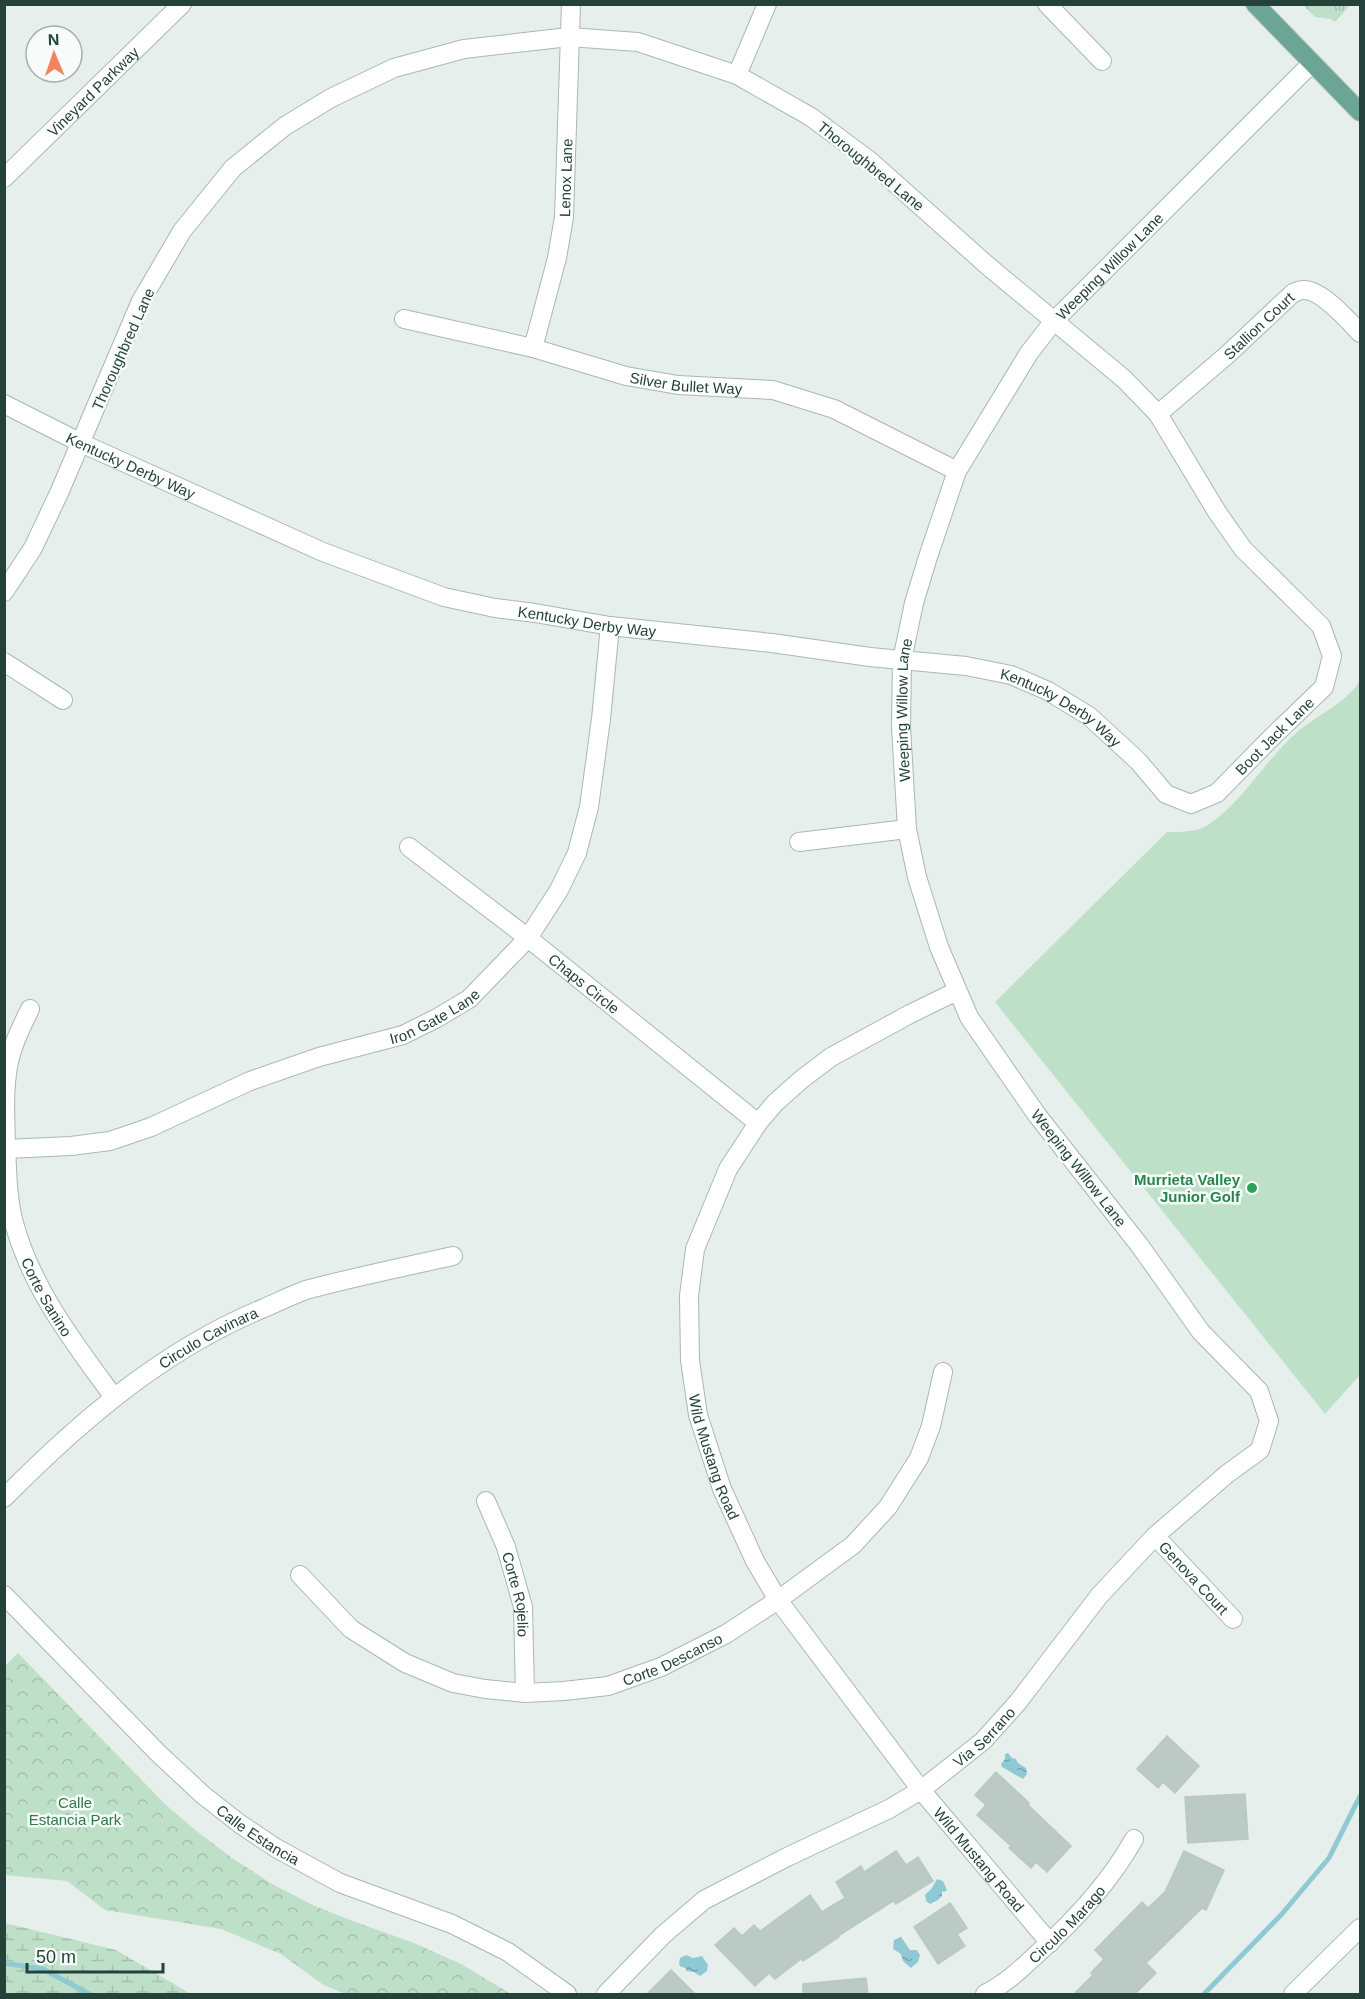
<svg xmlns="http://www.w3.org/2000/svg" width="1365" height="1999" font-family="Helvetica,sans-serif">
<style>
.grass{fill:url(#grass-tufts)}
.wetland{fill:url(#wetland-marsh)}
.park{fill:url(#park-crowns)}
.pitch{fill:#bfe0c8}
.water{fill:url(#water-ripples)}
.lines{fill:none;stroke-linecap:round;stroke-linejoin:round}
.stream{stroke:#8ec9d4;stroke-width:5}
.building{fill:#bbcac4;stroke:#b8c9c2;stroke-width:1.5}
.minor-casing{stroke:#a8b8b2;stroke-width:20}
.major-casing{stroke:#c2cac8;stroke-width:20}
.minor{stroke:#fff;stroke-width:18}
.major{stroke:#6aa596;stroke-width:18}
.leisure-dot{fill:#2e9e5b;stroke:#f7fbf9;stroke-width:2}
.labels{text-anchor:middle;dominant-baseline:central;stroke-width:5;stroke-linejoin:round;paint-order:stroke}
.street-label{font-size:15px;fill:#24423a;stroke:#f7fbf9}
.leisure-label{font-size:15px;font-weight:bold;fill:#27864d;stroke:#f7fbf9;text-anchor:end}
.park-label{font-size:15px;fill:#2d7a4b;stroke:#f7fbf9}
</style>
<defs>
<pattern id="grass-tufts" width="24" height="20" patternUnits="userSpaceOnUse" patternTransform="scale(1.5)"><rect width="24" height="20" fill="#bfe0c8"/><path d="M3 7l-1-3M5 7V3M7 7l1-3M15 17l-1-3M17 17v-4M19 17l1-3" fill="none" stroke="#a4c1ad"/></pattern>
<pattern id="wetland-marsh" width="20" height="14" patternUnits="userSpaceOnUse" patternTransform="scale(1.5)"><rect width="20" height="14" fill="#bfe0c8"/><path d="M1 5h8M5 5V1M11 12h8M15 12V8" fill="none" stroke="#a4c1ad"/></pattern>
<pattern id="park-crowns" width="20" height="18" patternUnits="userSpaceOnUse" patternTransform="scale(1.5)"><rect width="20" height="18" fill="#bfe0c8"/><path d="M2 6a3 3 0 1 1 6 0M12 15a3 3 0 1 1 6 0" fill="none" stroke="#a4c1ad"/></pattern>
<pattern id="water-ripples" width="26" height="14" patternUnits="userSpaceOnUse" patternTransform="scale(1.5)"><rect width="26" height="14" fill="#8ec9d4"/><path d="M2 4q2-2 4 0t4 0M15 11q2-2 4 0t4 0" fill="none" stroke="#74a5ad"/></pattern>
</defs>
<rect width="100%" height="100%" fill="#e6efeb"/>
<path class="grass" d="M1351,4l-16,18 -4,-3 -16,-2 -12,-12z"/>
<path class="wetland" d="M5,1923l111,27 75,44h-186z"/>
<path class="park" d="M18,1653l147,151 29,25 38,29 40,26 43,22 35,14 64,23 47,21 50,30h-166l-23,-10 -41,-30 -60,-25 -116,-19 -38,-29 -62,-6v-209z"/>
<path class="pitch" d="M1360,679v696l-35,39 -330,-412 172,-170c12,0 31,0 41,-7 36,-24 57,-65 89,-93 16,-14 57,-34 63,-53z"/>
<g class="water">
<path d="M1008,1753l4,5 4,1 2,4 8,5 1,6 -4,5 -21,-12 -1,-3 4,-5v-5z"/>
<path d="M937,1879l6,2 4,9 -3,2 -2,-1v5l-4,4 -8,4 -4,-3 -1,-6 7,-7z"/>
<path d="M901,1937l9,13h7l3,5 -2,7 -7,6 -8,-7 -2,-7 -8,-5 1,-9z"/>
<path d="M686,1955l7,3 9,-2 6,9 -1,6 -7,5 -6,-4 -8,-1v-3l-5,-1 -2,-3 1,-6z"/>
</g>
<g class="lines">
<g class="stream">
<path d="M4,1963l39,6 46,25"/>
<path d="M1204,1994l77,-79 48,-57 31,-62"/>
</g>
</g>
<g class="building">
<path d="M1167,1736l32,30 -24,27 -12,-11 -5,6 -21,-19z"/>
<path d="M996,1772l33,31 -1,2 43,41 -24,26 -11,-10 -5,6 -22,-20 2,-2 -34,-31 9,-10 -11,-10z"/>
<path d="M1245,1794l3,45 -60,4 -3,-46z"/>
<path d="M896,1851l10,14 12,-8 15,24 -37,23 -3,-3 -55,35 1,1 -36,24 -2,-2 -26,20 -6,-6 -14,13 -40,-41 19,-17 8,8 12,-11 6,6 50,-36 12,17 23,-14 -9,-16 25,-16 3,6z"/>
<path d="M1184,1851l40,19 -18,40 -4,-2 -56,55 10,10 -22,22h-61l20,-20 -2,-2 13,-14 -9,-9 47,-48 6,6 17,-16z"/>
<path d="M950,1903l17,25 -10,6 8,12 -27,18 -24,-37z"/>
<path d="M671,1970l25,25h-50z"/>
<path d="M866,1978l2,17h-65v-11z"/>
</g>
<g class="lines">
<defs>
<g id="minor">
<path d="M1047,4l55,57"/>
<path d="M737,75l30,-71"/>
<path id="s1" d="M4,178l178,-174"/>
<path id="s2" d="M404,319l129,29 93,28 52,9 95,5 61,19 123,62"/>
<path id="s3" d="M533,348l24,-90 7,-41 7,-213"/>
<path id="s4" d="M4,404l77,39 242,109 121,45 51,11 40,5 75,13 162,17 98,14 96,9 45,9 37,16 41,25 49,45 28,33 25,10 26,-11 53,-54 54,-52 8,-31 -11,-30 -78,-77 -26,-37 -59,-98 -34,-35 -136,-113 -118,-105 -59,-44 -74,-42 -99,-33 -69,-5 -53,6 -52,6 -70,19 -63,30 -46,28 -52,42 -51,63 -41,70 -82,192 -26,55 -29,44"/>
<path id="s5" d="M1158,414l69,-59 66,-62c3,-1 6,-3 10,-3 18,-1 46,31 57,43"/>
<path d="M4,662l59,38"/>
<path d="M799,842l108,-13"/>
<path id="s6" d="M409,847l119,91 230,185"/>
<path id="s7" d="M957,991l-47,23 -79,43 -29,22 -27,24 -17,20 -30,46 -33,80 -6,47 1,64 8,55 24,74 33,72 23,39 143,190 129,153"/>
<path id="s8" d="M30,1009c-6,13 -14,27 -18,42 -9,27 -7,62 -6,90 1,27 1,56 8,82 18,66 60,120 99,173"/>
<path id="s9" d="M6,1149l65,-3 39,-5 41,-14 99,-46 69,-24 84,-22 34,-17 32,-19 59,-61 31,-48 18,-37 12,-46 12,-88 9,-93"/>
<path id="s10" d="M4,1498c77,-78 159,-148 260,-190 14,-6 28,-13 42,-18 48,-13 98,-23 147,-34"/>
<path id="s11" d="M486,1501l20,46 17,60 2,86"/>
<path id="s12" d="M1155,1536l78,83"/>
<path id="s13" d="M300,1575l51,54 54,34 48,20 32,6 40,4 39,-2 44,-5 53,-19 65,-33 52,-34 75,-55 35,-38 31,-49 12,-32 12,-54"/>
<path id="s14" d="M4,1595l154,158 45,42 37,29 36,24 64,35 112,41 56,28 59,42"/>
<path id="s15" d="M606,1994l57,-59 41,-35 83,-43 102,-48 32,-19 62,-49 35,-39 81,-106 56,-60 72,-62 33,-24 9,-29 -10,-30 -58,-59 -61,-86 -103,-131 -68,-98 -30,-70 -22,-70 -10,-48 -6,-102 1,-67 12,-57 13,-43 30,-89 72,-118 24,-31 259,-259"/>
<path id="s16" d="M985,1994c20,-10 35,-24 51,-39 38,-34 73,-71 98,-116"/>
<path d="M1293,1994l67,-66"/>
</g>
<path id="major" d="M1255,4l105,108"/>
</defs>
<use href="#minor" class="minor-casing"/>
<use href="#major" class="major-casing"/>
<use href="#minor" class="minor"/>
<use href="#major" class="major"/>
</g>
<circle class="leisure-dot" cx="1252" cy="1188" r="6"/>
<g class="labels">
<g class="street-label">
<text stroke="none"><textPath href="#s1" startOffset="124">Vineyard Parkway</textPath></text>
<text transform="translate(871 166) rotate(39)">Thoroughbred Lane</text>
<text stroke="none"><textPath href="#s3" startOffset="174">Lenox Lane</textPath></text>
<text stroke="none"><textPath href="#s15" startOffset="2220">Weeping Willow Lane</textPath></text>
<text stroke="none"><textPath href="#s5" startOffset="134">Stallion Court</textPath></text>
<text transform="translate(123 349) rotate(-66)">Thoroughbred Lane</text>
<text stroke="none"><textPath href="#s2" startOffset="290">Silver Bullet Way</textPath></text>
<text stroke="none"><textPath href="#s4" startOffset="141">Kentucky Derby Way</textPath></text>
<text stroke="none"><textPath href="#s4" startOffset="626">Kentucky Derby Way</textPath></text>
<text stroke="none"><textPath href="#s4" startOffset="1113">Kentucky Derby Way</textPath></text>
<text stroke="none"><textPath href="#s15" startOffset="1716">Weeping Willow Lane</textPath></text>
<text stroke="none"><textPath href="#s4" startOffset="1388">Boot Jack Lane</textPath></text>
<text stroke="none"><textPath href="#s6" startOffset="222">Chaps Circle</textPath></text>
<text stroke="none"><textPath href="#s9" startOffset="453">Iron Gate Lane</textPath></text>
<text transform="translate(1079 1168) rotate(52)">Weeping Willow Lane</text>
<text stroke="none"><textPath href="#s8" startOffset="300">Corte Sanino</textPath></text>
<text stroke="none"><textPath href="#s10" startOffset="261">Circulo Cavinara</textPath></text>
<text stroke="none"><textPath href="#s7" startOffset="594">Wild Mustang Road</textPath></text>
<text stroke="none"><textPath href="#s12" startOffset="57">Genova Court</textPath></text>
<text stroke="none"><textPath href="#s11" startOffset="99">Corte Rojelio</textPath></text>
<text stroke="none"><textPath href="#s13" startOffset="416">Corte Descanso</textPath></text>
<text stroke="none"><textPath href="#s15" startOffset="462">Via Serrano</textPath></text>
<text stroke="none"><textPath href="#s14" startOffset="350">Calle Estancia</textPath></text>
<text stroke="none"><textPath href="#s7" startOffset="1080">Wild Mustang Road</textPath></text>
<text stroke="none"><textPath href="#s16" startOffset="108">Circulo Marago</textPath></text>
</g>
<g class="leisure-label">
<text x="1240" y="1179">Murrieta Valley<tspan x="1240" dy="17">Junior Golf</tspan></text>
</g>
<g class="park-label">
<text x="75" y="1802">Calle<tspan x="75" dy="17">Estancia Park</tspan></text>
</g>
</g>
<rect width="1365" height="1999" fill="none" stroke="#24423a" stroke-width="12"/>
<g transform="translate(54 54) rotate(358)"><circle r="28" fill="#f7fbf9" stroke="#a3b1ad" stroke-width="1.5"/>
<path d="M0-4.5L10 22L0 15L-10 22Z" fill="#f4845f"/>
<text y="-9" font-size="16" font-weight="bold" text-anchor="middle" fill="#24423a">N</text>
</g>
<path d="M27 1963v9h136v-9" fill="none" stroke="#24423a" stroke-width="3"/>
<text x="36" y="1963" font-size="18" fill="#24423a" stroke="#f7fbf9" stroke-width="4.5" paint-order="stroke">50 m</text>
</svg>
